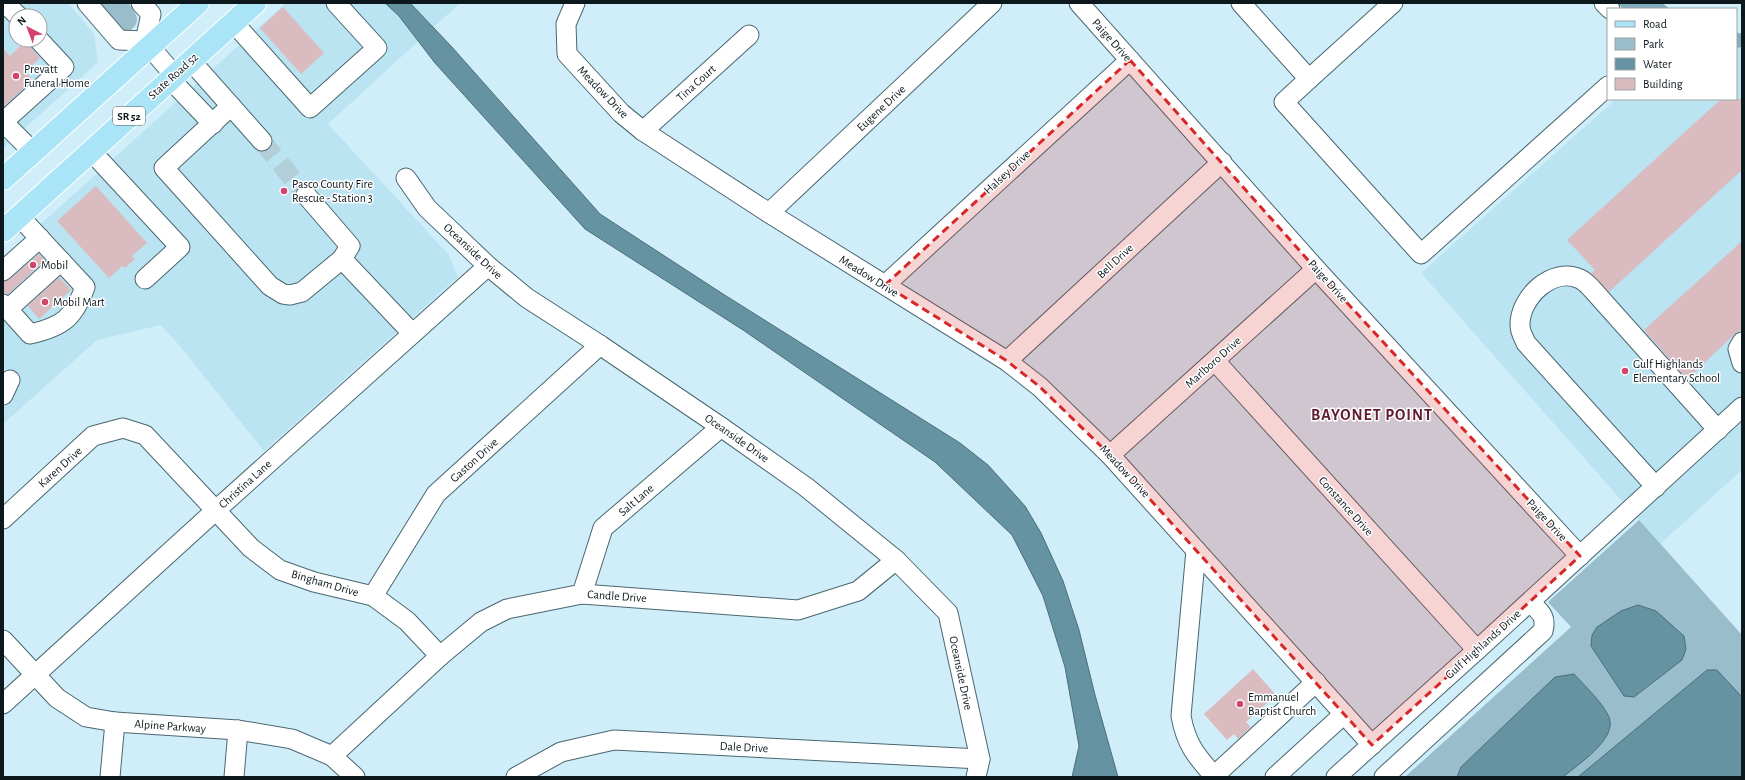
<svg xmlns="http://www.w3.org/2000/svg" width="1745" height="780" font-family="'Alegreya Sans',sans-serif">
<style>
.built{fill:#bbe4f2;fill-rule:evenodd}
.green{fill:#99bdca}
.forest{fill:#80aebd}
.water{fill:#6693a2;stroke:#4b6e7a}
.building{fill:#dabbc0}
.lines{fill:none;stroke-linecap:round;stroke-linejoin:round}
.minor-tunnel{stroke:#b2ced8;stroke-width:19;stroke-dasharray:19 10;stroke-linecap:butt}
.minor-casing{stroke:#4a6770;stroke-width:21}
.major-casing{stroke:#fff;stroke-width:24}
.minor{stroke:#fff;stroke-width:19}
.major{stroke:#a9e5f7;stroke-width:22}
.marked{fill:#d62828;fill-opacity:0.2;stroke:#d62828;stroke-width:3;stroke-dasharray:8 5;stroke-linejoin:round}
.poi-dot{fill:#d2446b;stroke:#fff;stroke-width:1.5}
.labels{text-anchor:middle;dominant-baseline:central;stroke-width:3;stroke-linejoin:round;paint-order:stroke}
.shield{fill:#fff;stroke:#565d60;stroke-width:1}
.shield-label{font-size:11px;font-weight:bold;fill:#0d181c}
.street-label{font-size:12px;fill:#0d181c;stroke:#fff}
.poi-label{font-size:12px;fill:#0d181c;stroke:#fff;text-anchor:start}
.district-label{font-size:16px;font-weight:bold;letter-spacing:1px;fill:#611d2f;stroke:#fff}
</style>
<rect width="100%" height="100%" fill="#cfeef9"/>
<g class="built">
<path d="M3,3h65l26,31 4,28 -95,86zM16,16h24v24h-24z"/>
<path d="M286,3h174l-132,121 121,131 9,22 -194,174 -85,-106 -18,-20 -64,15 -94,84v-166z"/>
<path d="M1742,47v423l-82,74 -239,-271 195,-174h120v-51z"/>
</g>
<g class="green">
<path d="M93,3h35c8,10 15,19 1,28l-10,-1z"/>
<path d="M1639,520l103,115v142h-337l166,-150 -23,-25z"/>
</g>
<g class="forest">
<path d="M1618,3h44l8,6h-47z"/>
<path d="M1736,32l6,2v13l-6,1z"/>
</g>
<g class="water">
<path d="M385,3h25l41,43 149,168 123,80 237,149 28,22 37,41 16,27 22,48 16,49 16,65 23,82h-46l7,-31 -14,-79 -22,-71 -31,-61 -77,-73 -192,-132 -158,-101 -150,-166 -36,-47z"/>
<path d="M1638,605l18,6 28,25 2,13 -4,11 -48,37 -10,-1 -33,-50 1,-11 5,-8 24,-16z"/>
<path d="M1707,670h10l25,27v80h-164z"/>
<path d="M1574,674c10,11 29,29 35,43 9,22 -32,48 -46,60h-106l4,-10 94,-90z"/>
</g>
<g class="building">
<path d="M283,7l41,46 -23,21 -41,-46z"/>
<path d="M25,41l15,17 -15,14 8,8 -30,27v-59l7,8z"/>
<path d="M1721,99h21v71l-133,122 -18,-19 4,-3 -28,-30z"/>
<path d="M96,186l51,57 -15,13 3,3 -10,9 -3,-2 -13,12 -52,-57z"/>
<path d="M1742,241v88l-6,4 -49,46 -43,-49z"/>
<path d="M39,254l6,6 -37,34 -4,-1 -1,-11 7,-3z"/>
<path d="M59,277l12,13 -32,29 -11,-13z"/>
<path d="M1253,669l23,26 -30,27 5,5 -13,12 -4,-5 -7,6 -23,-26z"/>
</g>
<g class="lines">
<path class="minor-tunnel" d="M262,141l44,54"/>
<defs>
<g id="minor">
<path d="M87,3l32,37 26,1 29,34"/>
<path d="M141,3l10,11 -6,27"/>
<path d="M575,3l-9,21 1,30 54,59 22,18 126,82 238,148 33,26 70,68 262,290"/>
<path d="M1079,3l237,266 264,287"/>
<path d="M1241,3l68,76 84,-76"/>
<path d="M1604,3l6,6"/>
<path d="M8,6l10,10"/>
<path d="M233,22l77,86 67,-60 -41,-45"/>
<path d="M191,61l71,80"/>
<path d="M170,79l43,45"/>
<path d="M1309,79l-25,23 137,152 187,-168"/>
<path d="M231,106l-67,62 106,118 13,8 7,1 12,-3 40,-33 8,-13 -44,-51"/>
<path d="M3,122l61,-55 -25,-27"/>
<path d="M4,123l29,29"/>
<path d="M643,131l106,-96"/>
<path d="M91,151l89,96 -35,32"/>
<path d="M406,178l21,30 61,58 39,32 73,47 121,82 85,60 90,73 52,53 32,146 -4,18"/>
<path d="M769,213l223,-210"/>
<path d="M342,259l70,74"/>
<path d="M3,271l37,-33"/>
<path d="M885,285l245,-225"/>
<path d="M3,304l27,30c32,-7 44,-16 55,-47l-66,-71"/>
<path d="M8,309l53,-48"/>
<path d="M1742,342l-4,7 4,14"/>
<path d="M1007,361l215,-199"/>
<path d="M1215,361l262,289"/>
<path d="M3,395l7,-15"/>
<path d="M1110,455l206,-186"/>
<path d="M1656,487l-130,-144c-2,-5 -6,-11 -6,-17 -1,-28 32,-60 60,-47 5,2 9,7 12,10l126,141"/>
<path d="M3,519l90,-83 30,-8 22,7 106,113 29,22 34,12 59,14 34,25 33,35"/>
<path d="M1196,550l-15,166c5,28 15,40 34,61"/>
<path d="M582,594l21,-66 118,-101"/>
<path d="M373,596l63,-102 164,-149"/>
<path d="M3,640l54,58 29,19 29,5 123,8 54,9 40,17 23,21"/>
<path d="M3,704l212,-193 273,-245"/>
<path d="M332,756l108,-100 41,-34 26,-13 75,-15 216,16 60,-19 38,-31"/>
<path d="M1214,776l102,-94"/>
<path d="M110,777l5,-55"/>
<path d="M234,777l4,-47"/>
<path d="M516,777l45,-25 53,-12 366,19"/>
<path d="M1275,777l69,-63"/>
<path d="M1336,777l141,-127 265,-243"/>
<path d="M1384,777l159,-146c4,-15 -3,-19 -13,-29"/>
</g>
<g id="major">
<path d="M3,179l195,-176"/>
<path d="M3,231l252,-228"/>
</g>
</defs>
<use href="#minor" class="minor-casing"/>
<use href="#major" class="major-casing"/>
<use href="#minor" class="minor"/>
<use href="#major" class="major"/>
</g>
<path class="marked" d="M1130,60l186,209 264,287 -208,189 -262,-290 -70,-68 -33,-26 -122,-76z"/>
<g class="poi-dot">
<circle cx="16" cy="76" r="4"/>
<circle cx="284" cy="191" r="4"/>
<circle cx="33" cy="265" r="4"/>
<circle cx="45" cy="302" r="4"/>
<circle cx="1625" cy="371" r="4"/>
<circle cx="1240" cy="704" r="4"/>
</g>
<g class="labels">
<rect class="shield" x="113" y="107" width="32" height="18" rx="3"/>
<g class="shield-label">
<text x="129" y="116">SR 52</text>
</g>
<g class="street-label">
<text transform="translate(1112 40) rotate(48)">Paige Drive</text>
<text transform="translate(173 76) rotate(-42)">State Road 52</text>
<text transform="translate(696 83) rotate(-42)">Tina Court</text>
<text transform="translate(603 92) rotate(46)">Meadow Drive</text>
<text transform="translate(881 108) rotate(-43)">Eugene Drive</text>
<text transform="translate(1007 172) rotate(-43)">Halsey Drive</text>
<text transform="translate(473 251) rotate(43)">Oceanside Drive</text>
<text transform="translate(1115 261) rotate(-43)">Bell Drive</text>
<text transform="translate(869 276) rotate(32)">Meadow Drive</text>
<text transform="translate(1328 281) rotate(48)">Paige Drive</text>
<text transform="translate(1213 362) rotate(-42)">Marlboro Drive</text>
<text transform="translate(737 438) rotate(35)">Oceanside Drive</text>
<text transform="translate(474 460) rotate(-42)">Gaston Drive</text>
<text transform="translate(60 467) rotate(-42)">Karen Drive</text>
<text transform="translate(1125 471) rotate(47)">Meadow Drive</text>
<text transform="translate(245 484) rotate(-42)">Christina Lane</text>
<text transform="translate(636 500) rotate(-41)">Salt Lane</text>
<text transform="translate(1346 506) rotate(48)">Constance Drive</text>
<text transform="translate(1547 520) rotate(47)">Paige Drive</text>
<text transform="translate(325 583) rotate(16)">Bingham Drive</text>
<text transform="translate(617 596) rotate(4)">Candle Drive</text>
<text transform="translate(1483 644) rotate(-42)">Gulf Highlands Drive</text>
<text transform="translate(961 673) rotate(78)">Oceanside Drive</text>
<text transform="translate(170 726) rotate(4)">Alpine Parkway</text>
<text transform="translate(744 747) rotate(3)">Dale Drive</text>
</g>
<g class="poi-label">
<text x="24" y="69">Prevatt<tspan x="24" dy="14">Funeral Home</tspan></text>
<text x="292" y="184">Pasco County Fire<tspan x="292" dy="14">Rescue - Station 3</tspan></text>
<text x="41" y="265">Mobil</text>
<text x="53" y="302">Mobil Mart</text>
<text x="1633" y="364">Gulf Highlands<tspan x="1633" dy="14">Elementary School</tspan></text>
<text x="1248" y="697">Emmanuel<tspan x="1248" dy="14">Baptist Church</tspan></text>
</g>
<g class="district-label">
<text x="1372" y="415">BAYONET POINT</text>
</g>
</g>
<rect width="1745" height="780" fill="none" stroke="#0d181c" stroke-width="8"/>
<rect x="1607" y="8" width="130" height="92" fill="#ffffff" stroke="#9ea3a4"/>
<rect x="1615" y="21" width="20" height="6" fill="#a9e5f7" stroke="#9ea3a4"/>
<text x="1643" y="28" font-size="12" fill="#0d181c">Road</text>
<rect x="1615" y="38" width="20" height="12" fill="#99bdca" stroke="#9ea3a4"/>
<text x="1643" y="48" font-size="12" fill="#0d181c">Park</text>
<rect x="1615" y="58" width="20" height="12" fill="#6693a2" stroke="#9ea3a4"/>
<text x="1643" y="68" font-size="12" fill="#0d181c">Water</text>
<rect x="1615" y="78" width="20" height="12" fill="#dabbc0" stroke="#9ea3a4"/>
<text x="1643" y="88" font-size="12" fill="#0d181c">Building</text>
<g transform="translate(28 28) rotate(318)"><circle r="19" fill="#ffffff" stroke="#9ea3a4"/>
<path d="M0-3L7 15L0 10L-7 15Z" fill="#d2446b"/>
<text y="-6" font-size="11" font-weight="bold" text-anchor="middle" fill="#0d181c">N</text>
</g>
</svg>
